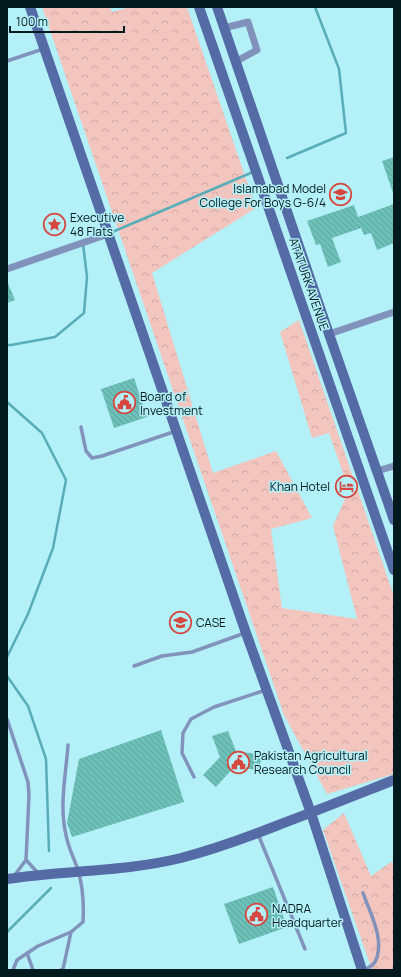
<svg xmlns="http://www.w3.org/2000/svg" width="401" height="977" font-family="Manrope,sans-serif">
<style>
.forest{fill:url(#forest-crowns)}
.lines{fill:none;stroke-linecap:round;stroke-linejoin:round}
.stream{stroke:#59adb8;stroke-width:2.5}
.building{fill:url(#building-back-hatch)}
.lane{stroke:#8193bc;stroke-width:3.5}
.street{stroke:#8193bc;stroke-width:7}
.secondary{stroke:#546ba6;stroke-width:10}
.labels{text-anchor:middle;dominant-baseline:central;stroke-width:3;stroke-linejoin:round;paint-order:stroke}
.poi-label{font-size:12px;fill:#021a1d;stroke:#b3f0f8;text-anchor:start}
.street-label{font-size:12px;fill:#021a1d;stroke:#b3f0f8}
</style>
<defs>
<pattern id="forest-crowns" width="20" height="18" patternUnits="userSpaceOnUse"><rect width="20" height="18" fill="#f3c5bf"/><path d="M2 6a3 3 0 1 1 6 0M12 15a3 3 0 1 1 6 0" fill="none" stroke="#cfa9a4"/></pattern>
<pattern id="building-back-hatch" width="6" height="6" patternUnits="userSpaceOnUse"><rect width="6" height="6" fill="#6cc0b7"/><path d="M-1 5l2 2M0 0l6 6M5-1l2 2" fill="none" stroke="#5ca49d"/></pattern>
</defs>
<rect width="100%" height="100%" fill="#b3f0f8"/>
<g class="forest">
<path d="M42,7h68l2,5 18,-5h57l69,201 -104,65 61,200 63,-22 36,67 -41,11 11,79 75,11 -24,-93 16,-36 -20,-57 -17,5 -32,-106 19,-12 95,276v178l-67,20 -43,-79z"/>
<path d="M344,813l27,63 20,-14 3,2v106h-22l-49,-140z"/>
</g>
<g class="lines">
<g class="stream">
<path d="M287,158l59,-25 -7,-64 -24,-62"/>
<path d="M110,233l143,-61"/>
<path d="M7,345h4l44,-8 29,-24 3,-36 -4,-33"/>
<path d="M7,402l35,31 24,47 -13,68 -25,66 -21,43"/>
<path d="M7,676l21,30 18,53 3,92"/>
<path d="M7,932l44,-44"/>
</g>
</g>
<g class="building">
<path d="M394,157v35l-1,1 -11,-32z"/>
<path d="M394,204v39l-17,7 -6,-17 -7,2 -3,-7 -29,10 9,24 -13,5 -8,-23 -4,1 -9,-24 47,-16 4,12z"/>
<path d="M7,281l8,19 -8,3z"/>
<path d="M134,378l13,39 -33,11 -13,-39z"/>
<path d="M161,730l23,72 -112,35 -5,-14 12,-64z"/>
<path d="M228,731l8,20 26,4 -3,15 -25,-3 -18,20 -13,-12 17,-18 -8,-21z"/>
<path d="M273,887l14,40 -48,17 -15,-40z"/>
</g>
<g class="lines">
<g class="lane">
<path d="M7,61l36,-12"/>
<path d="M81,427l5,24 6,7 10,-2 74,-25"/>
<path d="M134,666l28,-10 30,-4 53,-19"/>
<path d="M7,719l21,63 1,13 -3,65 -12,16"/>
<path d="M194,777l-12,-24 1,-20 8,-14 23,-12 52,-17"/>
<path d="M258,834l47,115"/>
<path d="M26,860l13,14"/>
<path d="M363,893c7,20 23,48 12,69 -2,3 -7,6 -10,8"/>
<path d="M27,953l6,17"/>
<path d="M13,970l4,-10 21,-14 33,-14 12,-10c1,-17 0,-35 -5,-52 -4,-12 -10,-23 -12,-35 -7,-29 0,-61 2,-90"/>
<path d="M61,970l2,-1 8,-37"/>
</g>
<g class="street">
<path d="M224,28l24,-6 9,28 -22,12"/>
<path d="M7,269l101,-35"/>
<path d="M329,334l65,-22"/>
<path d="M377,471l17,-5"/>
</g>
<g class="secondary">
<path d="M30,7l216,626 65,180 51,157"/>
<path d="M199,7l195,563"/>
<path d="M217,7l112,327 65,186"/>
<path d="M7,879c58,-9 117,-7 174,-21 34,-9 67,-21 100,-34 38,-14 75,-29 113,-44"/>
</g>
</g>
<defs>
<symbol id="university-ring" viewBox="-11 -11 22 22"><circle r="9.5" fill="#b3f0f8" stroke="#d5473f" stroke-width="1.5"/><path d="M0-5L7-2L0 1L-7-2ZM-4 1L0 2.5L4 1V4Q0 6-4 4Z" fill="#d5473f"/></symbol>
<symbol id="sight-ring" viewBox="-11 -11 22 22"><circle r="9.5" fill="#b3f0f8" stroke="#d5473f" stroke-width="1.5"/><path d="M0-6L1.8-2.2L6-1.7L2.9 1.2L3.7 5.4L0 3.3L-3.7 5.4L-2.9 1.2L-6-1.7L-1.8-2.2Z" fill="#d5473f"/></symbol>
<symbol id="civic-ring" viewBox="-11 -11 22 22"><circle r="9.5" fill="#b3f0f8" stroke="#d5473f" stroke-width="1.5"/><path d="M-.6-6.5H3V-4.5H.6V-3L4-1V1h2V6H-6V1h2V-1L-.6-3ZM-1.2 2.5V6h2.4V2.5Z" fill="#d5473f"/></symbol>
<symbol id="hotel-ring" viewBox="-11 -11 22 22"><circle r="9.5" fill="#b3f0f8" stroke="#d5473f" stroke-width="1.5"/><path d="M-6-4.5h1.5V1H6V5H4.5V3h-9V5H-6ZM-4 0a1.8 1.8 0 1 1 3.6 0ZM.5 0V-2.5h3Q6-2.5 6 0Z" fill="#d5473f"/></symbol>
</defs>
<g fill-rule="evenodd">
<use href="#university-ring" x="328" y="182" width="25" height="25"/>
<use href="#sight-ring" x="42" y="212" width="25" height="25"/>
<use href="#civic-ring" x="112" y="390" width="25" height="25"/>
<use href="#hotel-ring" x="334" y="474" width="25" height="25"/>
<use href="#university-ring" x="168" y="610" width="25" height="25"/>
<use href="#civic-ring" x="226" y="750" width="25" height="25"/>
<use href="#civic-ring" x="244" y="902" width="25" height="25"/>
</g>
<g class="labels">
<g class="poi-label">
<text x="326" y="188" text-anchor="end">Islamabad Model<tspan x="326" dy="14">College For Boys G-6/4</tspan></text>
<text x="70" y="217">Executive<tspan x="70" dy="14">48 Flats</tspan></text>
<text x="140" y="396">Board of<tspan x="140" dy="14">Investment</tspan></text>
<text x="330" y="486" text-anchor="end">Khan Hotel</text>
<text x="196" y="622">CASE</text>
<text x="254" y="755">Pakistan Agricultural<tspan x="254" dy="14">Research Council</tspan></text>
<text x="272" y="908">NADRA<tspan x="272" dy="14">Headquarter</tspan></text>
</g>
<g class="street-label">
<text transform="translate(309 284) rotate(71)">ATATURK AVENUE</text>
</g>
</g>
<rect width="401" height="977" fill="none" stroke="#021a1d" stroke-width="16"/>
<path d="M10 26v6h114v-6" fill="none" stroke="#021a1d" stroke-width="2"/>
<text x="16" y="26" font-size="12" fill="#021a1d" stroke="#b3f0f8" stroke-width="3" paint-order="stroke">100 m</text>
</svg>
